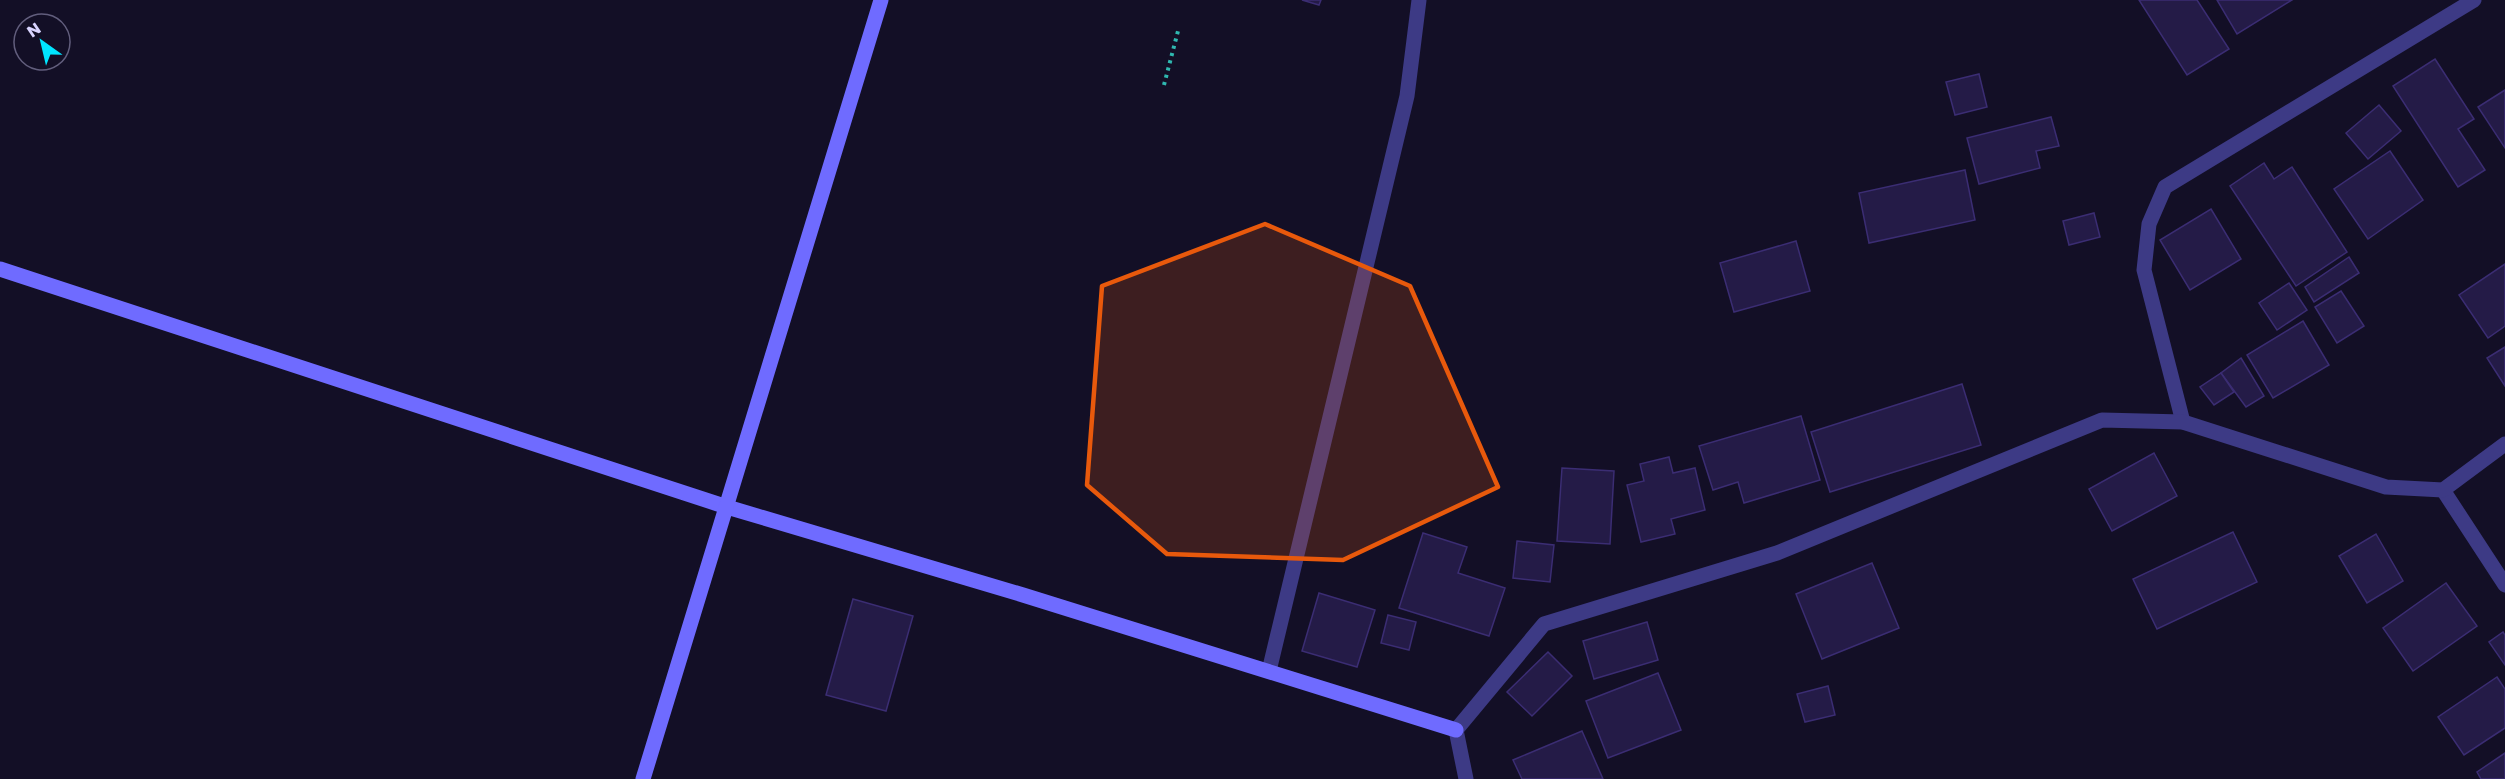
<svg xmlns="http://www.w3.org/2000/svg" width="2505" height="779" font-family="Poppins,sans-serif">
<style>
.building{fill:#241b47;stroke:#3b2d73;stroke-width:1.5}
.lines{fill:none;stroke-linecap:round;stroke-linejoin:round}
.path{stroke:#2fb8b0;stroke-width:4;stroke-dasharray:3 4.5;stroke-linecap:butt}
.street{stroke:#3d3a85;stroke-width:15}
.secondary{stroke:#6f6bff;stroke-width:15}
.marked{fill:#e8590c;fill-opacity:0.2;stroke:#e8590c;stroke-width:4.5;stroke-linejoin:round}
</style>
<rect width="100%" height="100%" fill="#130f26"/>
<g class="building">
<path d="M1302,0h19l-2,5z"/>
<path d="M2139,0h58l32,49 -42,26z"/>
<path d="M2217,0h75l-55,34z"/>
<path d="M2435,59l39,60 -16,10 27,41 -27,17 -65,-101z"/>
<path d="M1979,74l8,33 -32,8 -9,-33z"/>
<path d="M2505,90v58l-27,-41z"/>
<path d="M2379,105l22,26 -33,28 -22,-26z"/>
<path d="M2051,117l8,29 -23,5 4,17 -61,16 -12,-46z"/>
<path d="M2390,151l33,49 -55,39 -34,-50z"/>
<path d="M2264,163l10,16 18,-12 55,85 -51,34 -66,-100z"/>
<path d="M1965,170l10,50 -106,23 -10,-50z"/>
<path d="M2211,209l30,50 -51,31 -30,-50z"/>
<path d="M2094,213l6,24 -31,8 -6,-24z"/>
<path d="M1796,241l14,50 -76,21 -14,-49z"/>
<path d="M2349,257l10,16 -45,29 -9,-15z"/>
<path d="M2505,264v62l-17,12 -29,-43z"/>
<path d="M2289,283l18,27 -30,20 -18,-27z"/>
<path d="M2341,291l23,35 -27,17 -22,-36z"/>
<path d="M2303,321l26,44 -56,33 -26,-43z"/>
<path d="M2505,347v39l-18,-28z"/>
<path d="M2241,358l23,38 -18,11 -25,-34z"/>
<path d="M2221,373l13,19 -20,13 -14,-18z"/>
<path d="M1962,384l19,61 -151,47 -19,-60z"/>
<path d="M1801,416l19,64 -76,23 -6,-21 -25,8 -14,-44z"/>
<path d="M2154,453l23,43 -65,35 -23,-42z"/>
<path d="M1669,457l4,16 22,-5 10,42 -34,9 4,15 -34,8 -14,-57 17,-4 -4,-17z"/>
<path d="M1562,468l52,3 -4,73 -53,-3z"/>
<path d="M2233,532l24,50 -100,47 -24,-50z"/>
<path d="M1423,533l44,14 -9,26 47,15 -16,48 -90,-28z"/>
<path d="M2376,534l27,47 -36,22 -28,-47z"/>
<path d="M1517,541l37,4 -4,37 -37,-4z"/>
<path d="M1872,563l27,65 -77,31 -26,-65z"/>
<path d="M2446,583l31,43 -64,45 -30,-43z"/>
<path d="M1319,593l56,17 -18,57 -55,-16z"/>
<path d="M853,599l60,17 -27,95 -60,-16z"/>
<path d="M1388,615l28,7 -7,28 -28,-7z"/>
<path d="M1647,622l11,38 -64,19 -11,-38z"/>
<path d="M2503,632l2,3v30l-16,-23z"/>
<path d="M1548,652l24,24 -40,40 -25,-24z"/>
<path d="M1658,673l23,57 -73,28 -22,-57z"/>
<path d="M2497,677l8,12v39l-41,27 -26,-38z"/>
<path d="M1828,686l7,29 -30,7 -8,-28z"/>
<path d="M1582,731l21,48h-81l-9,-19z"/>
<path d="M2505,753v26h-24l-4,-7z"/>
</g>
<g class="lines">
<path class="path" d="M1164,85l14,-54"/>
<g class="street">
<path d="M2183,422l-39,-152 5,-46 16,-37 309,-187"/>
<path d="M2443,490l62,95"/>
<path d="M1269,671l138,-575 12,-96"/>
<path d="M1466,779l-10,-49 88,-106 233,-71 325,-133 81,2 203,65 57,3 62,-46"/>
</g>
<g class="secondary">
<path d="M0,269l727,238 296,88 433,135"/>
<path d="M643,779l238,-779"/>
</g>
</g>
<path class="marked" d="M1265,224l145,62 88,201 -155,73 -176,-6 -80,-69 15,-199z"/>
<g transform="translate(42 42) rotate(326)"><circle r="28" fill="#130f26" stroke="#625e7d" stroke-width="1.5"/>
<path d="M0-4.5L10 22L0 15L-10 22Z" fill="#00e5ff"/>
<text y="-9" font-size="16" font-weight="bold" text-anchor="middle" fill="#d9d4ff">N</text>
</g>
</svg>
